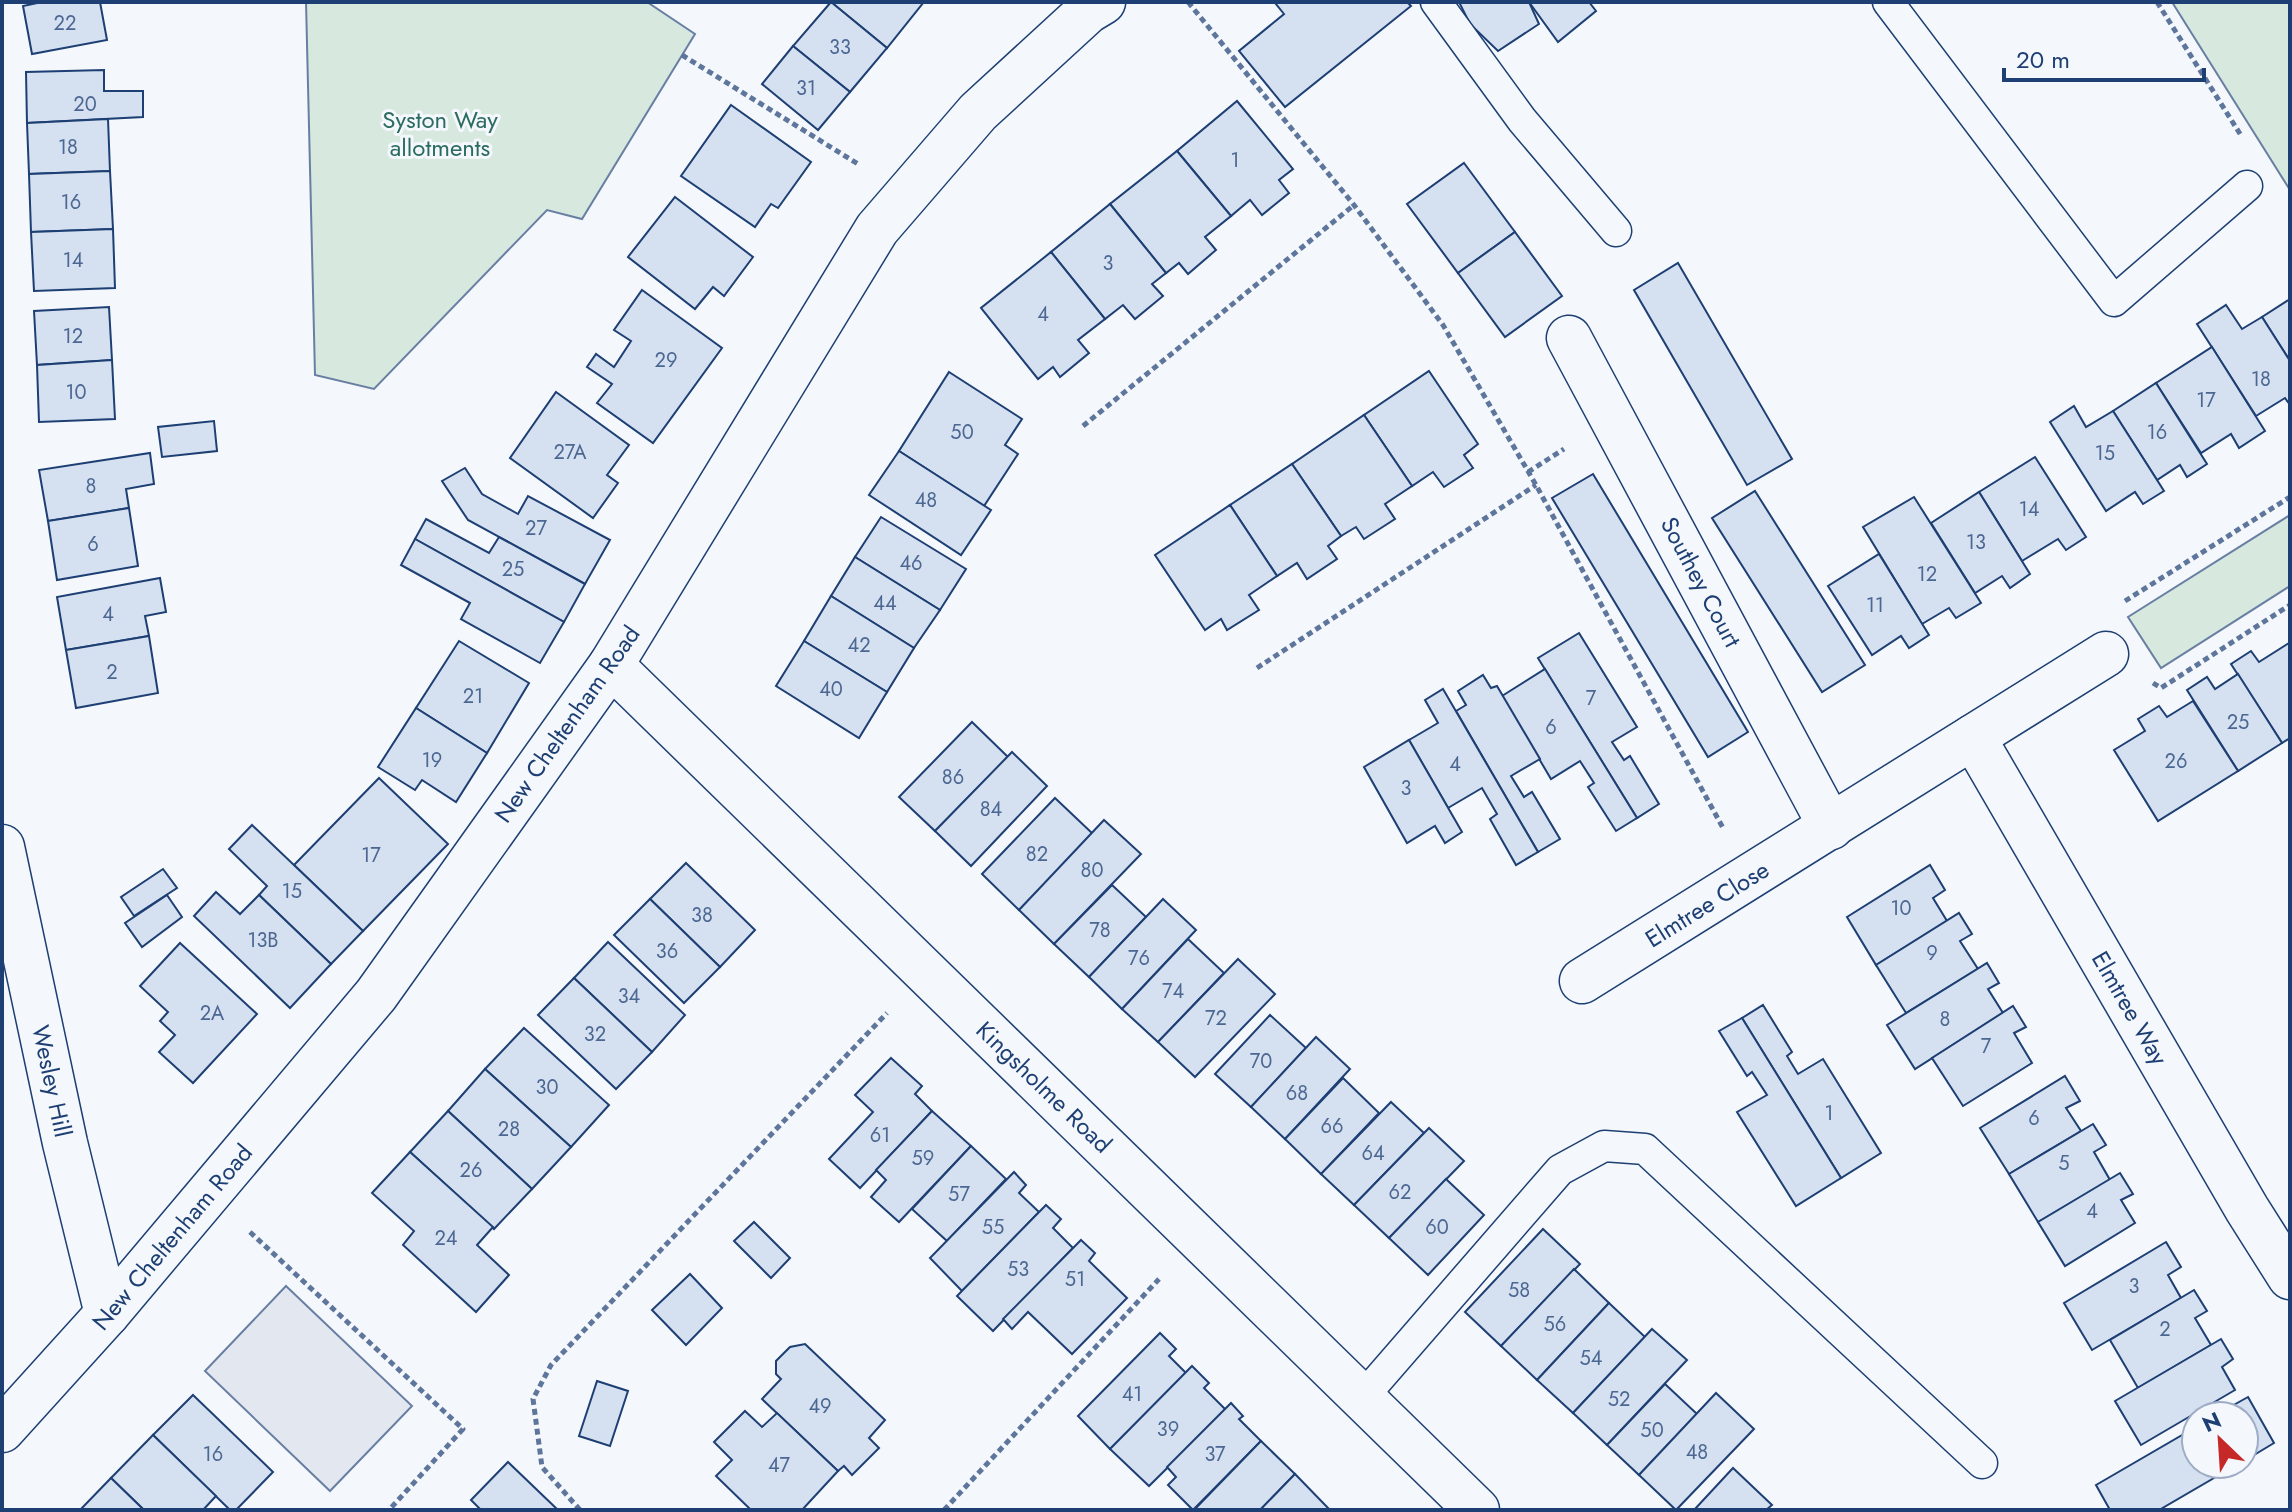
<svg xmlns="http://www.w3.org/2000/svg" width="2292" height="1512" font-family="Jost,sans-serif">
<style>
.green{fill:#d7e8df;stroke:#687fa3;stroke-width:2}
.parking{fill:#e3e8f0;stroke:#687fa3;stroke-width:2}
.building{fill:#d5e0f0;stroke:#1d3f73;stroke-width:2}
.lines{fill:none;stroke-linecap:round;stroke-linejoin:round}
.lane-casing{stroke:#1d3f73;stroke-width:33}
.street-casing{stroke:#1d3f73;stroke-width:47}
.secondary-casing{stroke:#1d3f73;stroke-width:47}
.path{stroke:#5e769c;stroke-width:5;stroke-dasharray:6 4;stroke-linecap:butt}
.lane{stroke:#f4f7fb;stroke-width:30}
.street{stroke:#f4f7fb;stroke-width:44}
.secondary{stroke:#f4f7fb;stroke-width:44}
.labels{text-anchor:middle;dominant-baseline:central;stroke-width:6;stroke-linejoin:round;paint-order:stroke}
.number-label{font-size:20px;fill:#4b6792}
.park-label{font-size:24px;fill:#2c6c60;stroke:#f4f7fb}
.street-label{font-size:24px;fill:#1d3f73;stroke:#f4f7fb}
</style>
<rect width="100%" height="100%" fill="#f4f7fb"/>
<g class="green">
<path d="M306,2h341l48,32 -113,185 -35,-9 -173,179 -59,-14z"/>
<path d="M2172,2h118v188z"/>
<path d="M2290,515v71l-129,82 -33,-51z"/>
</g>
<path class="parking" d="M286,1286l126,120 -82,85 -125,-120z"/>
<g class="building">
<path d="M42,2h58l7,38 -75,14 -9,-48z"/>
<path d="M831,2h91l1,1 -36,45z"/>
<path d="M831,2l56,46 -37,44 -57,-46z"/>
<path d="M1278,2h129l4,4 -126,101 -46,-56 45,-37 -8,-10z"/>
<path d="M1459,2h70l10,22 -41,27 -28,-27z"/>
<path d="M1529,2h60l7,9 -38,31z"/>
<path d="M793,46l57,46 -32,38 -56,-46z"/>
<path d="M104,70v21h39v26l-116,6 -1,-51z"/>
<path d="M1237,101l56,68 -14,11 10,13 -27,22 -12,-15 -19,16 -54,-65z"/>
<path d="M731,105l80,57 -33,46 -7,-4 -16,23 -74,-51z"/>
<path d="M108,119l2,52 -81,3 -2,-51z"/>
<path d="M1177,151l54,65 -26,21 11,13 -28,24 -9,-11 -13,10 -56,-69z"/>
<path d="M1464,163l51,69 -57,41 -51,-69z"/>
<path d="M110,171l3,58 -82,3 -2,-58z"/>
<path d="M675,197l78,60 -29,39 -11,-9 -18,22 -67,-52z"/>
<path d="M1110,204l56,69 -14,11 11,12 -28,23 -12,-14 -18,14 -54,-67z"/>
<path d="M113,229l2,59 -81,3 -3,-59z"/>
<path d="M1515,232l47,64 -57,41 -47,-64z"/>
<path d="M1051,252l54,67 -27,21 11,13 -29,24 -7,-10 -15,12 -57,-71z"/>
<path d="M1678,263l114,196 -45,26 -113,-195z"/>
<path d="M642,290l80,58 -69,95 -56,-40 15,-19 -25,-17 9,-13 18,13 17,-26 -17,-11z"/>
<path d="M2290,299v62l-28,-44z"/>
<path d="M2226,305l16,24 20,-12 28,44v44l-5,-7 -29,18 -59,-92z"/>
<path d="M109,307l3,53 -75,5 -3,-54z"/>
<path d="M2212,347l53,84 -26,17 -8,-14 -30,19 -45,-70z"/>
<path d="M112,360l3,59 -76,3 -2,-57z"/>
<path d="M1429,371l49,73 -14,11 9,13 -29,19 -11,-15 -21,14 -48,-71z"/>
<path d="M949,372l73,47 -17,26 13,9 -34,52 -85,-55z"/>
<path d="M2156,383l51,81 -20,13 -7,-12 -23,15 -44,-69z"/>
<path d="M556,392l73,53 -22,30 11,8 -25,35 -83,-60z"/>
<path d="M2074,406l12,21 27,-16 51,80 -21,13 -8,-12 -29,19 -56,-89z"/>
<path d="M1364,415l48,71 -27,18 10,15 -31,20 -8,-12 -15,9 -49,-72z"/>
<path d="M214,421l3,30 -55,6 -4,-30z"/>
<path d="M899,451l92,59 -30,45 -92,-60z"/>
<path d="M150,453l4,31 -28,5 3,19 -81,13 -9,-51z"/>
<path d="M2035,457l51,80 -20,13 -8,-11 -36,22 -43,-69z"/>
<path d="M1292,464l49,72 -13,10 9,13 -30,20 -10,-16 -20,13 -47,-71z"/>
<path d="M465,468l17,26 36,20 10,-18 82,44 -25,44 -117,-64 -26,-39z"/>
<path d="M1593,474l155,258 -40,25 -156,-259z"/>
<path d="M1755,491l110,174 -43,27 -110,-174z"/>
<path d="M1979,492l51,82 -20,14 -8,-12 -27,17 -44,-70z"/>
<path d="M1914,497l67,106 -25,15 -7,-10 -27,16 -59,-97z"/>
<path d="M1230,505l47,71 -28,19 10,15 -32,20 -6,-11 -16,11 -50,-75z"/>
<path d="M129,508l9,58 -81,14 -9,-59z"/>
<path d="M881,517l85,52 -26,41 -85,-53z"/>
<path d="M426,519l63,34 10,-16 86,47 -21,38 -149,-83z"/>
<path d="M415,539l149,83 -24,41 -79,-44 9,-16 -69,-38z"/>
<path d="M1879,554l50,81 -20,13 -8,-12 -29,19 -44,-69z"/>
<path d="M855,557l85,53 -26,38 -83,-52z"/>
<path d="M160,578l6,34 -21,4 4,20 -83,14 -9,-53z"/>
<path d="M831,596l83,52 -27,44 -83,-51z"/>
<path d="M1579,633l58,94 -25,15 12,18 6,-4 29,48 -22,14 -99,-160z"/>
<path d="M149,636l9,57 -82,15 -10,-58z"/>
<path d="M459,641l70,42 -42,70 -71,-45z"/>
<path d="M804,641l83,51 -28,46 -83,-52z"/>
<path d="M2289,643l1,95 -8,5 -51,-79 20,-13 8,11z"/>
<path d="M1545,669l92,149 -21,13 -28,-44 6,-4 -14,-22 -29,18 -49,-83z"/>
<path d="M2238,674l44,69 -44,28 -51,-81 20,-13 8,12z"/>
<path d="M1483,675l8,13 6,-2 43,73 -29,17 13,21 8,-5 28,47 -22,13 -82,-141 10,-6 -8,-14z"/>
<path d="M1443,689l95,163 -22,13 -26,-46 7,-5 -15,-26 -34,20 -39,-68 29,-17 -13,-23z"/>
<path d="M2193,701l45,70 -80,50 -44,-71 31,-19 -7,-12 21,-13 8,11z"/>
<path d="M416,708l71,45 -31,49 -34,-22 -7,10 -37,-23z"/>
<path d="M972,722l36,35 -73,74 -36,-34z"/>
<path d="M1409,740l53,92 -17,11 -10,-17 -28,17 -43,-76z"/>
<path d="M1012,752l35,34 -76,80 -36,-35z"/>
<path d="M379,778l69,66 -85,87 -69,-66z"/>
<path d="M1055,798l38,36 -74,76 -37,-36z"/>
<path d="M1104,820l37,34 -87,90 -35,-34z"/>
<path d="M252,825l111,106 -32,33 -72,-69 8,-9 -38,-37z"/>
<path d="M686,863l69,67 -35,37 -70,-68z"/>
<path d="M1930,865l15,25 -12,8 14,23 -71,44 -29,-48z"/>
<path d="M163,869l14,19 -43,28 -13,-19z"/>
<path d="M1112,885l34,32 -57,60 -35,-33z"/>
<path d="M216,892l24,22 19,-19 72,69 -41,44 -96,-92z"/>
<path d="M167,895l15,22 -40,30 -17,-24z"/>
<path d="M650,899l70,68 -36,36 -70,-68z"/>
<path d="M1163,899l33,31 -74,79 -33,-32z"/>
<path d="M1959,913l13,21 -12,7 18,28 -72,44 -30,-48z"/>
<path d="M1188,939l36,34 -66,69 -36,-33z"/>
<path d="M608,942l77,73 -33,37 -78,-74z"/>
<path d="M180,943l77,71 -64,69 -34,-31 16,-17 -15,-14 8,-9 -28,-26z"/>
<path d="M1238,959l37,35 -80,83 -37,-35z"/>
<path d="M1987,963l12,20 -11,6 15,24 -88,56 -28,-44z"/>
<path d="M574,978l78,74 -36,37 -78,-74z"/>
<path d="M1763,1005l29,47 -5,4 11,18 25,-15 58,94 -40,25 -99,-160z"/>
<path d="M2013,1006l13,21 -12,6 18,30 -69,43 -31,-48z"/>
<path d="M1270,1015l36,33 -55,59 -36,-33z"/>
<path d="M1742,1018l99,160 -45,28 -59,-94 30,-17 -15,-23 -5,4 -28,-45z"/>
<path d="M524,1028l85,77 -38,42 -86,-78z"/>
<path d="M1316,1037l34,32 -65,70 -34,-32z"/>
<path d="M891,1058l31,28 -7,8 17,17 -72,77 -31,-29 44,-47 -18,-17z"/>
<path d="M485,1069l86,78 -39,42 -84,-78z"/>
<path d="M2065,1076l15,25 -14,7 15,23 -72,43 -29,-46z"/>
<path d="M1343,1078l36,35 -58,61 -36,-35z"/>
<path d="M1391,1102l33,31 -70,72 -33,-31z"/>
<path d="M448,1111l84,78 -38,40 -84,-77z"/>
<path d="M932,1111l39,35 -72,76 -28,-25 15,-17 -10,-10z"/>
<path d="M2093,1124l13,21 -12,7 16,28 -72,42 -29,-48z"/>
<path d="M1429,1128l35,33 -75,77 -35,-33z"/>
<path d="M971,1146l35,33 -59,62 -35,-32z"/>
<path d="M410,1152l83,75 -16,18 32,30 -33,37 -73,-67 11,-14 -42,-38z"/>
<path d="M1014,1172l12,13 -7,8 20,19 -77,79 -32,-33z"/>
<path d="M2120,1173l13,21 -12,6 14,23 -70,43 -27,-44z"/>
<path d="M1446,1179l38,36 -56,60 -39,-37z"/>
<path d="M1046,1205l15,14 -8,9 20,20 -80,83 -36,-35z"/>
<path d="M754,1222l36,36 -19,20 -37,-37z"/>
<path d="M1543,1229l37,35 -79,82 -36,-34z"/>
<path d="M1081,1240l14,13 -6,8 38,37 -55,56 -44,-42 -16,17 -9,-10z"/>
<path d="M2166,1242l15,25 -13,8 13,23 -89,52 -28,-47z"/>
<path d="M1574,1269l35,34 -72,77 -36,-34z"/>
<path d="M690,1274l32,34 -36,37 -34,-35z"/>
<path d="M2194,1290l13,21 -12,7 16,27 -73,43 -28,-48z"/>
<path d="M1609,1303l36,34 -72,76 -36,-33z"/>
<path d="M1652,1329l35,31 -80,85 -34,-32z"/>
<path d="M1160,1333l16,16 -7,7 17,17 -76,76 -32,-33z"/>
<path d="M2221,1339l12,20 -11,8 13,23 -94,55 -26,-44z"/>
<path d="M805,1344l80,76 -16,18 10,10 -27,27 -8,-9 -6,5 -76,-72 19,-20 -5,-5v-13l14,-14z"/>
<path d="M1192,1366l17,17 -5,5 22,22 -77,76 -39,-37z"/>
<path d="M597,1381l31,10 -18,55 -31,-10z"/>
<path d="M1665,1384l32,30 -58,61 -32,-30z"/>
<path d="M1716,1393l38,36 -78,81 -37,-35z"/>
<path d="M193,1395l80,77 -37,38h-6l-77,-75z"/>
<path d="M2248,1397l26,46 -30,18v-45h-30z"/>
<path d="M1231,1403l12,13 -4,3 22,22 -68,69 -25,-25 8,-8 -9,-10z"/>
<path d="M745,1411l17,16 15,-14 61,58 -36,39h-51l-35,-34 16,-16 -18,-18z"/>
<path d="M2196,1427v37h42l-79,46h-49l-14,-25z"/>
<path d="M153,1435l63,61 -13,14h-59l-33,-32z"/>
<path d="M1261,1441l34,33 -35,36h-66z"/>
<path d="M508,1462l50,48h-77l-10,-10z"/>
<path d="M1733,1468l39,37 -6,5h-72z"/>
<path d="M1295,1474l35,36h-70z"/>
<path d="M111,1478l33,32h-64z"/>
</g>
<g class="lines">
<defs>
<g id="lane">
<path d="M1436,2l86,118 94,111"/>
<path d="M1888,2l226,299 133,-115"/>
<path d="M1362,1398l198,-228 44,-24 41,3 337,314"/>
</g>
<g id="street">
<path d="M1569,338l262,489"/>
<path d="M611,665l866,845"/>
<path d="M1973,737l274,472 43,68"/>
<path d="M2,847l63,296 42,171"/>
<path d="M1582,981l524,-327"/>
</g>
<path id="secondary" d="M2,1430l105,-116 269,-319 235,-330 266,-436 101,-117 110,-101 15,-9"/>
</defs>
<use href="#lane" class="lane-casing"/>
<use href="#street" class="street-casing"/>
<use href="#secondary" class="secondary-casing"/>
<g class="path">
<path d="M1188,2l166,203 89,120 93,160 187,343"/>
<path d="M2157,2l85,135"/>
<path d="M682,55l176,109"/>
<path d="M1083,426l271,-221"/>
<path d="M1528,472l36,-23"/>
<path d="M2125,601l165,-104"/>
<path d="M1257,668l279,-183"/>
<path d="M2153,683l8,5 129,-83"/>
<path d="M250,1232l213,197 -74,81"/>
<path d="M580,1510l-38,-43 -9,-68 18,-34 336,-352"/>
<path d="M944,1510l215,-231"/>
</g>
<use href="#lane" class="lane"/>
<use href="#street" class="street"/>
<use href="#secondary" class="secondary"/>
</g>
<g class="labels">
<g class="number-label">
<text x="65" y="23">22</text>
<text x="840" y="47">33</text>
<text x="806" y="88">31</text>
<text x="85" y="104">20</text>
<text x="68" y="147">18</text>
<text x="1235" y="160">1</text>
<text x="71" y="202">16</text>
<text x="73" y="260">14</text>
<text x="1108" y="263">3</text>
<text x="1043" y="314">4</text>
<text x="73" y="336">12</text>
<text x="666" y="360">29</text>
<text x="2261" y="379">18</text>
<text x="76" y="392">10</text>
<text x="2206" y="400">17</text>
<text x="962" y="432">50</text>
<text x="2157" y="432">16</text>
<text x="570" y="452">27A</text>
<text x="2105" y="453">15</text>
<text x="91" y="486">8</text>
<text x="926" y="500">48</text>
<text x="2029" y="509">14</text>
<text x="536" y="528">27</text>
<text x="1976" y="542">13</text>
<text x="93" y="544">6</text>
<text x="911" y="563">46</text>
<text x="513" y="569">25</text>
<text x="1927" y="574">12</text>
<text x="885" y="603">44</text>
<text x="1875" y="605">11</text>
<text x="108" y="614">4</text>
<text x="859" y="645">42</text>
<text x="112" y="672">2</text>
<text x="831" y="689">40</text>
<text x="473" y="696">21</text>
<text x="1591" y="698">7</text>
<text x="2238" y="722">25</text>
<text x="1551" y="727">6</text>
<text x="432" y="760">19</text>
<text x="2176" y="761">26</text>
<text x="1455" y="764">4</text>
<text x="953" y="777">86</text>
<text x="1406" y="788">3</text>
<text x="991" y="809">84</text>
<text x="1037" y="854">82</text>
<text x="371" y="855">17</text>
<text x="1092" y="870">80</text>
<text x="292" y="891">15</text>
<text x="1901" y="908">10</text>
<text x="702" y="915">38</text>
<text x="1100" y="930">78</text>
<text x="263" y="940">13B</text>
<text x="667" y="951">36</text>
<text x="1932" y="953">9</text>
<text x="1139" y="958">76</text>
<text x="1173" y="991">74</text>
<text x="629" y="996">34</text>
<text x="212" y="1013">2A</text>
<text x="1216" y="1018">72</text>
<text x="1945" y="1019">8</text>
<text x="595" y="1034">32</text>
<text x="1986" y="1046">7</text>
<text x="1261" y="1061">70</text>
<text x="547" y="1087">30</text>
<text x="1297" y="1093">68</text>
<text x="1829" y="1113">1</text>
<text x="2034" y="1118">6</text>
<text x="1332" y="1126">66</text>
<text x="509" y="1129">28</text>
<text x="880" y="1135">61</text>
<text x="1373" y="1153">64</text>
<text x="923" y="1158">59</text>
<text x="2064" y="1163">5</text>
<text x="471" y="1170">26</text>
<text x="1400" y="1192">62</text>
<text x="959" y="1194">57</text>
<text x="2092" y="1211">4</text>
<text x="993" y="1227">55</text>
<text x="1437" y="1227">60</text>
<text x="446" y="1238">24</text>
<text x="1018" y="1269">53</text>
<text x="1075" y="1279">51</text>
<text x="2134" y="1286">3</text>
<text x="1519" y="1290">58</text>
<text x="1555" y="1324">56</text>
<text x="2165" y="1329">2</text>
<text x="1591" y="1358">54</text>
<text x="1132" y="1394">41</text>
<text x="1619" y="1399">52</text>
<text x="820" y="1406">49</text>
<text x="1168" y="1429">39</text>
<text x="1652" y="1430">50</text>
<text x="1697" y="1452">48</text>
<text x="213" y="1454">16</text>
<text x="1215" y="1454">37</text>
<text x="779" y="1465">47</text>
</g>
<g class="park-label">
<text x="440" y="119">Syston Way<tspan x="440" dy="28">allotments</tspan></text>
</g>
<g class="street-label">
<text transform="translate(1701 582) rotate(62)">Southey Court</text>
<text transform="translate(567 724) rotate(-55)">New Cheltenham Road</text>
<text transform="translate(1707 904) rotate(-32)">Elmtree Close</text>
<text transform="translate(2130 1008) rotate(60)">Elmtree Way</text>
<text transform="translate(52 1081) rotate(78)">Wesley Hill</text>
<text transform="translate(1044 1087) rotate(44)">Kingsholme Road</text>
<text transform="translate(172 1237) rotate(-50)">New Cheltenham Road</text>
</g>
</g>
<rect width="2292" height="1512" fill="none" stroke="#1d3f73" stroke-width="8"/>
<g transform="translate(2220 1440) rotate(335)"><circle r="38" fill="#f4f7fb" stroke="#9eadc5" stroke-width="2"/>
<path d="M0-6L14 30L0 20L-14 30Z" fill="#c62828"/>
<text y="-12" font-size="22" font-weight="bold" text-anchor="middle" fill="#1d3f73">N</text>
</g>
<path d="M2004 68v12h200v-12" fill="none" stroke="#1d3f73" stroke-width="4"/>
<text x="2016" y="68" font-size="24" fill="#1d3f73" stroke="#f4f7fb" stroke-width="6" paint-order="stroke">20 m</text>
</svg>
